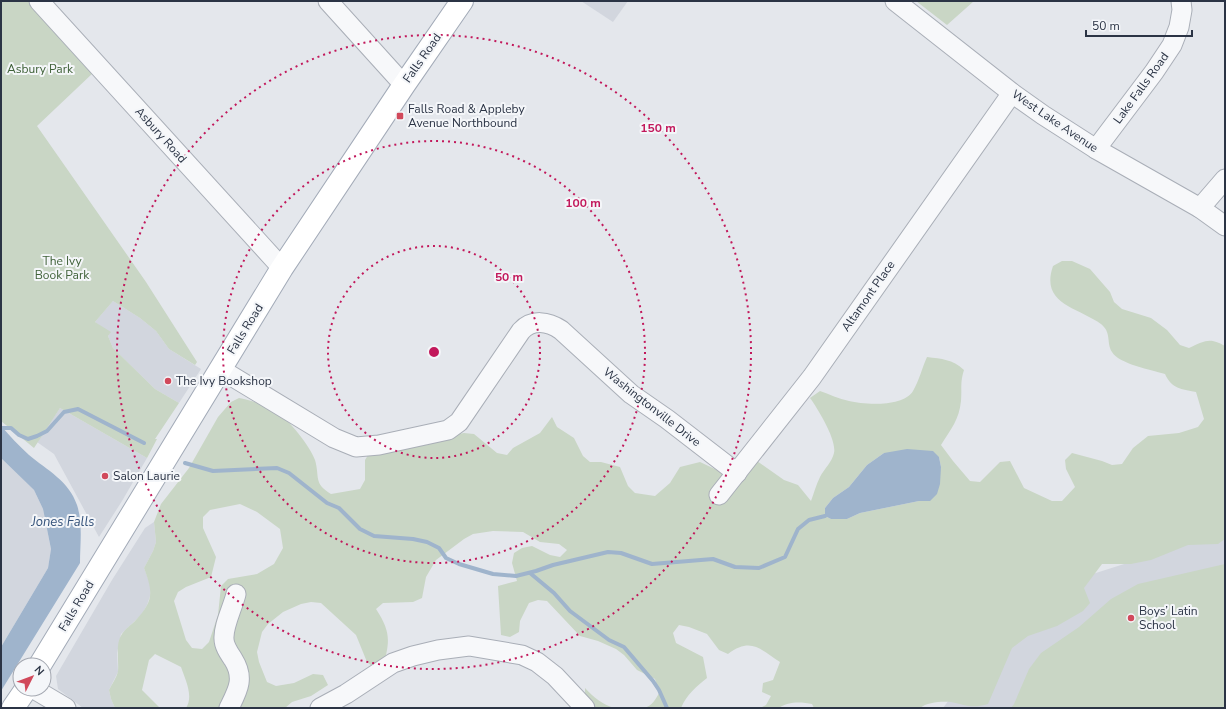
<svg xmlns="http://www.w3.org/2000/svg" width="1226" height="709" font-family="'Nunito Sans',sans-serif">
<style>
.built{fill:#d2d6de}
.green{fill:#c9d6c5;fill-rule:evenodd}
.water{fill:#9fb4cc}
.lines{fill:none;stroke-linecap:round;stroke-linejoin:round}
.stream{stroke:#9fb4cc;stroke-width:4}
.minor-casing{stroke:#a9aeb7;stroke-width:21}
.major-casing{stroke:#a3abb8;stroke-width:24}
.minor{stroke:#f7f8fa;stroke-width:19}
.major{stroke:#fff;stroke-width:22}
.ring{fill:none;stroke:#c2185b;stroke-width:2;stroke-dasharray:2 4}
.poi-dot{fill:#d1495b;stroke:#f4f6f9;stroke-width:1.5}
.labels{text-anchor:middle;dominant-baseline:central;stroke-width:4;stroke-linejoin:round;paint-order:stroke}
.street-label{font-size:12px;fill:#2b3445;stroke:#f4f6f9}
.park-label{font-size:12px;fill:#3f6138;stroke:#f4f6f9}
.poi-label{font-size:12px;fill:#2b3445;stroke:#f4f6f9;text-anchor:start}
.water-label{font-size:13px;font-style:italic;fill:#34527a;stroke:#f4f6f9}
.centre{fill:#c2185b;stroke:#f4f6f9;stroke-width:2}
.ring-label{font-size:12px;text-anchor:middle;font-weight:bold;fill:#c2185b;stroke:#f4f6f9;stroke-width:4;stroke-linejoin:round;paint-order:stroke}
</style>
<rect width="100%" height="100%" fill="#e4e7ec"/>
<g class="built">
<path d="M581,1h47l-15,21z"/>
<path d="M113,301l27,17 16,13 13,18 32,20 -22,34 -24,-14 -42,-41 -5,-12 2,-3 -15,-11z"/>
<path d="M60,408l87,50 -25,43 -23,36 -45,-83 -17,-12z"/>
<path d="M1,458l33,32 9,19 8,40 -3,19 -47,79z"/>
<path d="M154,522l2,20 -3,9 -9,17 7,18 -1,10 -3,9 -5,9 -21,20 -4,19 1,19 -9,18 2,9 4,9h-32l-25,-19 -2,-13 56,-96 33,-52z"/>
<path d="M1225,532v176h-282l74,-98 41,-25z"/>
</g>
<g class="green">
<path d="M1,1h30l63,71 -57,54 109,156 51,80 -2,3 -26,-16 -13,-18 -16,-13 -27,-17 -18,21 16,10 -3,4 5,12 42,41 24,14 -24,36h2l-10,19 -87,-50 -26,40 -33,-27z"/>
<path d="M916,1h58l-27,24z"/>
<path d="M1062,261h10l18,8 20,23 4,10 8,7 29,9 16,12 13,15 9,3c16,-7 20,-11 36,-2v193l-7,5 -30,1 -37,15 -20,4h-29l-18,24 6,15 -7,8 -26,15 -29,10 -16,12 -24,56c-16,5 -22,1 -37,-2 -9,-1 -24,0 -31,6h-106l-2,-4c-10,-2 -24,-3 -33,4h-19l6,-3 5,-9 -9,-4 1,-9 10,-3 7,-18c-20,-13 -29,-25 -52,-8l-9,-4 -12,-16 -18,-7 -10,-2 -6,8 3,10 27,14 4,21c-11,9 -20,16 -26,30h-37c8,-2 12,-9 15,-15l-4,-14 -18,-9 -13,-15 -8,-6 -18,-8 -18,-5 -33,-35 -9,-1 -9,3 -9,18 -1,11 -9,5 -9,-2 -3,-49 19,-5 -5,-18 2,-10 8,-5 10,-2 18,9 10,2 7,-7 -8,-6 -19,-2 -17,-10 -30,-1 -20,3 -9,5 -28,21 -10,17 -4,21 -9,4 -30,1 -7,6c15,23 14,32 7,58l-9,1 -7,-6 -11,-27 -35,-32 -10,-1 -10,2 -18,8 -15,12 -6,8 -5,20 2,10 8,20 9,4 18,-3 19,-9 10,1 5,10 -17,11 -19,6 -7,6h-99c8,-12 -1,-29 -5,-41l-26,-13 -6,6 -7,30 18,18h-45l-4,-9 -2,-9c3,-6 8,-13 9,-19 1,-12 -3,-27 4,-37 3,-5 9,-9 13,-13 19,-20 18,-29 9,-53l9,-17 3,-9 -2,-20 7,-18 28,-36 29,-51 13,-15 8,-4c11,2 28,7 38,14 12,8 33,34 38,48 5,17 -2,23 16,34l29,-5 5,-9v-20l5,-8 94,-19 10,1 23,19 10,2 6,-7 27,-15 12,-16 5,10 17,11 9,18 7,6h11l19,5 8,19 7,7 20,3 15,-13 10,-16 20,-5 17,8 16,13 24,-22 27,19 14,5 13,16c3,-8 5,-16 9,-24 4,-8 12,-15 14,-24 3,-13 -16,-44 -24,-55l10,-7c9,3 19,8 29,10 16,4 55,6 64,-10 6,-10 9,-23 14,-34 15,2 25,2 37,13 -4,12 -2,19 -3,31 -2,19 -10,28 -20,44l12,16 17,20 10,1 20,-20 10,-1 14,27 28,13h10l13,-14 -9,-18 -1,-9 7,-7 30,8 10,4 10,-1 11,-16 15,-12 31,-3 19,-6 6,-8 -8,-27c-15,-3 -24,-3 -31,-18 -13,-4 -46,-10 -53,-22 -6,-10 0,-19 -11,-28 -24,-17 -61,-20 -48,-58zM884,453l55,4 2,10 -11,33 -11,1 -59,12 -13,6h-16l-6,-3v-8l8,-10 16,-11 18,-22zM240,504l17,8 23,17 3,19 -9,16 -17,10 -29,5 -7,7 -3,29 -9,27 -7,7 -10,-1 -6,-8 -12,-39 4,-9 8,-5 25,-10 5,-20 -13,-29v-11l7,-7z"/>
<path d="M1225,564v144h-214l3,-4 15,-35 12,-16 38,-26 32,-28 27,-15z"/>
<path d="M585,688c8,9 18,17 30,20h-24l-6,-11z"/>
</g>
<g class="water">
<path d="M1,426c9,10 18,20 28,29 18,15 40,26 48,50 6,18 3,39 3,58l-79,128v-44l47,-79 3,-19 -8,-40 -9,-19 -33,-32z"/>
<path d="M907,449l26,2 6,6 2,10 -1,17 -3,10 -7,7h-11l-59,12 -13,6h-16l-6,-3v-8l8,-10 16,-11 18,-22 17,-12z"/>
</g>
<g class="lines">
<g class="stream">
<path d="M1,428h10l8,7 9,4 9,-3 10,-5 17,-19 14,-3 66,34"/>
<path d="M185,463l28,8 64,-3 12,5 38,30 12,5 21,21 14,7 39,3 14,3 12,6 7,10 13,6 34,10 23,2 20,-5 17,-6 55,-13 13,1 31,11 61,-5 22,8 24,1 26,-11 13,-28 11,-9 16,-4"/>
<path d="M530,573l24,20 16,18 39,29 15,7 29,34 6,9 8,18"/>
</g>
<defs>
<g id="minor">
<path d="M39,1l243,267"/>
<path d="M328,1l76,84"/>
<path d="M895,1l117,92 31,22 53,34 104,59 25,18"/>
<path d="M1096,149l58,-77 18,-27 7,-18 3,-17 -1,-9"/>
<path d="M1200,208l25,-29"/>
<path d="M220,369l114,69 22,9 23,-2 69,-15 11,-8 62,-91c11,-12 27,-10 40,-1l70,64 36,25 70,54"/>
<path d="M719,495l93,-118 200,-284"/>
<path d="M34,689l32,19"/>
<path d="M229,708c9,-18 16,-30 4,-49 -4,-6 -9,-13 -9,-20 -1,-13 9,-32 12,-45"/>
<path d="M320,708l26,-14 47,-31 20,-7 25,-6 31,-4 53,9 15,7 18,14 30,32"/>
</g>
<g id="major">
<path d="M40,665l242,-397 122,-183 58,-84"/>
<path d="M13,708l13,-19"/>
</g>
</defs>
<use href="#minor" class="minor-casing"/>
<use href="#major" class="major-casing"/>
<use href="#minor" class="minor"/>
<use href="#major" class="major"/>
</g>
<g class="ring">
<circle cx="434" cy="352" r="106"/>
<circle cx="434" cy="352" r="211"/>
<circle cx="434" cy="352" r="317"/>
</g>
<g class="poi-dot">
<rect x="396" y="112" width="8" height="8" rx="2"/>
<circle cx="168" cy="381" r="4"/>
<circle cx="105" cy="476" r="4"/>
<circle cx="1131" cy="618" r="4"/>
</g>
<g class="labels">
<g class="street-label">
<text transform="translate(422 58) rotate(-55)">Falls Road</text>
<text transform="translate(1141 88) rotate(-54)">Lake Falls Road</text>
<text transform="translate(1055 121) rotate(34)">West Lake Avenue</text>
<text transform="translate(161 135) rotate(48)">Asbury Road</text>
<text transform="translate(868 296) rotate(-55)">Altamont Place</text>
<text transform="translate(245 329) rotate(-58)">Falls Road</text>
<text transform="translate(652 407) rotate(38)">Washingtonville Drive</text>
<text transform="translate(76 606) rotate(-59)">Falls Road</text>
</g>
<g class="park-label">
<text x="40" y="69">Asbury Park</text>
<text x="62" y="261">The Ivy<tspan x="62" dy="14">Book Park</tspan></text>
</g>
<g class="poi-label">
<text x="408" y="109">Falls Road &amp; Appleby<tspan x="408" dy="14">Avenue Northbound</tspan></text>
<text x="176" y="381">The Ivy Bookshop</text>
<text x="113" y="476">Salon Laurie</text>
<text x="1139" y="611">Boys’ Latin<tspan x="1139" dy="14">School</tspan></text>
</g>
<g class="water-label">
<text x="63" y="522">Jones Falls</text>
</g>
</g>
<circle cx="434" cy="352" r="6" class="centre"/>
<g class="ring-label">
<text x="658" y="132">150 m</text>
<text x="583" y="207">100 m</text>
<text x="509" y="281">50 m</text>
</g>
<rect width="1226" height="709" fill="none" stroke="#2b3445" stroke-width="4"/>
<g transform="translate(32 677) rotate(48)"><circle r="19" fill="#f4f6f9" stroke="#a4a8b1"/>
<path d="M0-3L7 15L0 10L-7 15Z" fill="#d1495b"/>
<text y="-6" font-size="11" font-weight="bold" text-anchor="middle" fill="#2b3445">N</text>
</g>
<path d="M1086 30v6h106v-6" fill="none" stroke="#2b3445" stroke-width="2"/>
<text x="1092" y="30" font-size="12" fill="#2b3445" stroke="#f4f6f9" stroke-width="3" paint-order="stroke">50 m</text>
</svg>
